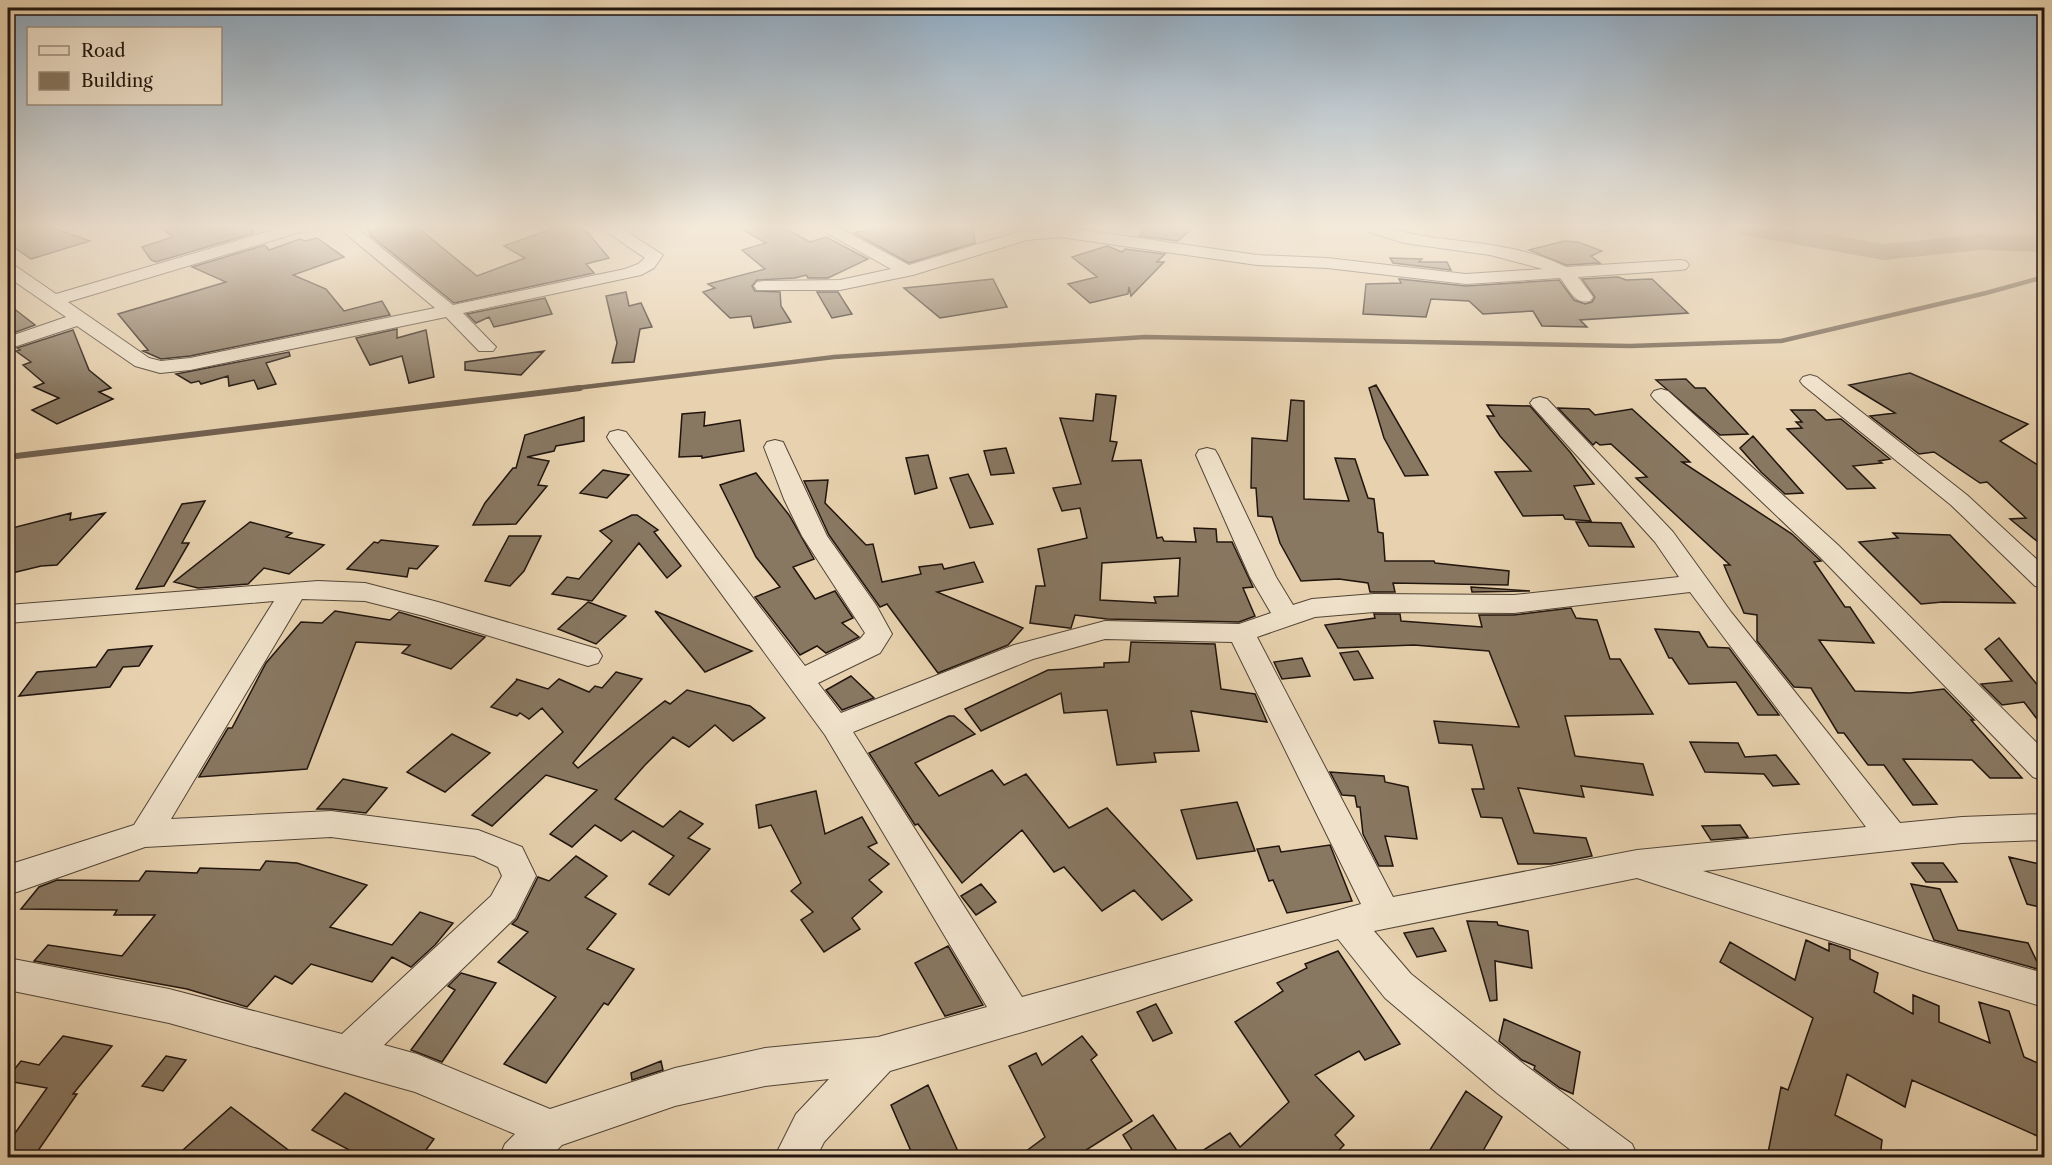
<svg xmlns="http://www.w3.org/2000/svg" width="2052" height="1165" font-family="'Libre Caslon Text',serif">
<rect width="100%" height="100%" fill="#e7d1ae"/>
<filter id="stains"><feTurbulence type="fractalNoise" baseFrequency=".00333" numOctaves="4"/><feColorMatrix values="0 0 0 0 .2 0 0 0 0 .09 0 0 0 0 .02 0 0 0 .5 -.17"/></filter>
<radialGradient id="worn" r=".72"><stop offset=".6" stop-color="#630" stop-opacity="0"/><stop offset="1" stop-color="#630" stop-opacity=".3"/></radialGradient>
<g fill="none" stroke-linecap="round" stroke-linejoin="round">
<!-- stream-far1 -->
<path stroke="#705f4e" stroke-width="4.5" d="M568,389L834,357L1145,337L1630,346L1781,341L1986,293L2044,277"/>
<!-- stream -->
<path stroke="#705f4e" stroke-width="6" d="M8,457L580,388"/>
<!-- river -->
<path fill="#a49178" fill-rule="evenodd" d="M1735,228H1796L1884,244L1980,234L2044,236V252L1980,250L1884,260L1748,236L1739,234Z"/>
</g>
<!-- building -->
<path fill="#887761" stroke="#21150e" stroke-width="1.5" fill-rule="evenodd" d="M8,228H54L90,241L31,259L8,243Z
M161,228H250L254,233L156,262L151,260L142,247L173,237Z
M367,228H418L477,276L525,258L504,246L554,228H579L588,233L609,258L586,264L594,273L454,303L371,236Z
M740,228H785L810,242L826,237L868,259L828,278H808L806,275L795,278L757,280L752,286L755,291L780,292L781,306L791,322L754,328L751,316L730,318L703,292L715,288L708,284L765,269L742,250L766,243Z
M873,228H973L975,243L909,263L854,233Z
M1147,228H1192L1178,241L1139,236Z
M317,238L344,257L293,275L326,289L344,311L382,301L390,315L190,356L161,359L143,351L148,350L118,314L226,282L192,267L265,245L269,250L300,239L305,241Z
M1564,241L1578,242L1602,251L1591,256L1600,263L1566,265L1529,250Z
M1107,246L1122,252L1125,249L1165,254L1157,262H1164L1131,296L1129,287L1128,294L1090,303L1068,284L1097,277L1072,257Z
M1390,258L1422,259L1419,262H1447L1451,270L1393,263Z
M1618,277L1626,280L1652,279L1688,313L1580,320L1587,327L1542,326L1533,311L1483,314L1469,301L1431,299L1426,317L1363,314L1366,284L1401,283L1399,279L1466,286L1559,280L1574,300L1585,304L1592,302L1595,297L1582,279Z
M993,279L1007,307L940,318L904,288Z
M626,292L629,306L641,303L652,327L640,329L634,362L612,363L617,343L606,296Z
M817,292H838L852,314L832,318Z
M545,298L552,314L494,327L489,317L476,323L467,314Z
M8,304L35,325L8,335Z
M397,329V338L426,330L434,377L409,383L402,356L370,365L356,338Z
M73,330L89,370L111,388L99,392L113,399L57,424L32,410L59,398L34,387L44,383L23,365L31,362L16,351L20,350L17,348Z
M544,351L521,375L465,370V362Z
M289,352L290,356L266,363L276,384L258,389L254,380L229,386L228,376L201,384L199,381L191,383L176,374Z
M1910,373L2028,424L2000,441L2044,469V547L2010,519L2026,518L1987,482L1980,483L1934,452L1919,454L1870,416L1895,413L1849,385Z
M1686,379L1695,388H1705L1748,434L1720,435L1656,380Z
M1376,385L1428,475L1405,476L1384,438L1369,388Z
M1096,394L1116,396L1110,441L1117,442L1112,461L1141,460L1157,538L1162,537L1164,541L1196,542L1194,528L1216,529L1217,542H1232L1253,587L1243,588L1255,616L1239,622L1107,619L1075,615L1071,628H1069L1030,623L1036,586H1045L1038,549L1087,538L1080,508L1062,511L1053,488L1081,484L1060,418L1093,421ZM1180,558L1178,596L1154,597L1156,603L1100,600L1102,563Z
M1291,400L1304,401V499L1349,501L1335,458L1355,459L1368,498L1374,499L1378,532L1383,533L1385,561H1434L1435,563L1509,571L1508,585L1393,583L1395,592H1370L1368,583L1339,579L1301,581L1280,543L1272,517L1258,516L1256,488H1251L1252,438L1287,441Z
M1487,405L1530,406L1570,452L1594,484L1574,486L1591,521L1565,519L1563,515L1523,516L1495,472L1531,471L1500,436L1487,416H1494Z
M1558,408L1589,409L1595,415L1632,409L1690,462H1682L1792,534L1821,561L1814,562L1845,607H1850L1874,643L1819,640L1855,691L1910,693L1944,689L1974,720H1971L2022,778H1990L1972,760L1903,759L1937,804L1913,805L1884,765H1868L1844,733H1838L1811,688L1794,687L1757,641V615L1744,613L1724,565H1730L1636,478L1647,477L1611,444L1600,445L1596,442L1593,445Z
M1791,410H1815L1826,420L1841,419L1890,459L1879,461L1882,463L1853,466L1875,488L1847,489L1787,429L1802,428L1796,422H1802Z
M705,412L704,426L740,420L744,451L702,458V456L679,457L682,414Z
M584,417V441L556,446L554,451L527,457L549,461L538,485L547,486L516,524L473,525L485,503L513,468H516L525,435Z
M1753,436L1803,493L1785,494L1761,472L1740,448Z
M1006,448L1014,473L991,475L984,451Z
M928,455L937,488L915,494L906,458Z
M603,470L629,475L607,498L580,493Z
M756,473L789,515L814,559L793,567L815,599L835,591L853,618L842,623L859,637L826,653L817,646L800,655L755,597L780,587L756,557L720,485Z
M968,474L993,524L970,528L950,478Z
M828,480L825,503L866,545L873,544L882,582L921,574L919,567L942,564L944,569L974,562L983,582L937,592L1023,628L1008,645L938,673L887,604L880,607L829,535L804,481Z
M205,501L182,543H189L164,586L136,589L182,504Z
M71,513L70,520L105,513L57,565L41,566L8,574V529Z
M632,515H637L658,530L654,532L681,566L667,578L639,543L592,601L552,594L567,577L579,579L612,541L600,531Z
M250,522L292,533L286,537L324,545L289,574L264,568L248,584L198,588L174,582Z
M1576,522L1621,523L1634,547L1589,546Z
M1893,533L1950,535L2015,603L1943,602L1921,604L1859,542L1898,538Z
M509,536H541L524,571L510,586L485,581Z
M381,540L438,546L417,569L409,568L407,577L347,569L374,542L378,543Z
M1471,587L1530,591L1472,592Z
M588,602L626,616L596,644L558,629Z
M1571,608L1576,618L1597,620L1610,659H1620L1653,714L1565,716L1575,756L1643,764L1653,795L1581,786L1584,797L1518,788L1534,833L1586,838L1592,856L1551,864H1518L1502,818L1481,817L1472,789H1484L1472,745L1439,743L1434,721L1519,727L1489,651L1414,645L1338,648L1325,625L1375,618L1374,614H1400L1401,621L1482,627L1479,615H1514Z
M335,611L390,620L399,612L485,637L451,669L402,653L410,645L356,642L307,769L199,777L228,728H232L266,663L301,622L322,623Z
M655,611L752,651L705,672Z
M1655,629L1699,632L1708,647L1729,648L1779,715H1758L1736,682L1689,684L1672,658H1669Z
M1999,638L2044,693V728L2024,702L2002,705L1981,684L2012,681L1985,649Z
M1131,642L1215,644L1221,689L1255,694L1267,722L1191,711L1199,751L1154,753L1156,762L1117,765L1107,710L1064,713L1061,693L981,731L965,709L1048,670L1104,667V663L1129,662Z
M152,646L139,666L123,667L110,687L19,696L37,672L96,667L108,650Z
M1358,651L1373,678L1354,680L1340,653Z
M1302,658L1310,676L1282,679L1274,662Z
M616,672L642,679L573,763L578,768L665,701L670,704L687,690L750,706L765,718L733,741L715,725L689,747L673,737L645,765L615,799L663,827L680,811L703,824L688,838L710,849L669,895L649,884L674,856L633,831L621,841L595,825L572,847L550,834L597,790L546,775L492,826L472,815L563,732L542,708L529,719L520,713L517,716L491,707L517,680L516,679L548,689L559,679L589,692L595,686L602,688Z
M851,676L874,698L842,710L826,690Z
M949,716H954L975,734L915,763L939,796L992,770L1004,785L1026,774L1069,828L1107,808L1192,900L1162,920L1134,890L1102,911L1064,867L1054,872L1022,830L962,883L918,824L915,825L869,753Z
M452,734L490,753L445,792L407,772Z
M1690,742L1738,743L1745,757L1776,755L1799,784L1773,786L1764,774L1705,772Z
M1330,772L1384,776L1385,782L1408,787L1417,839L1385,836L1393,866H1379L1363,834L1360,807H1357L1355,796L1342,795Z
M343,779L387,788L366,813L331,809H317Z
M816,791L825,834L862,817L877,843L868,847L889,864L869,880L882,892L852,918L860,929L824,952L801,920L813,912L791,891L801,883L771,825L759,828L756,805Z
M1237,802L1255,851L1197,859L1181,810Z
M1740,825L1748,837L1711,840L1702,826Z
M1330,845L1352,901L1287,913L1273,880L1269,881L1257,849L1279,846L1281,852Z
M576,856L607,876L585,897L616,914L587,949L634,969L608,1005L604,1003L546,1083L504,1064L556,997L498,962L528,932L512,924L517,919L538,877L549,881Z
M2009,857L2044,865V908L2027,904Z
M266,861L297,863L367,885L330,927L392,945L420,912L453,923L435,945L411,967L392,957L372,982L311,964L292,984L275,976L247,1007L187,989L34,961L48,945L122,956L155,915H114L117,910L21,909L39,887L57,880L139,881L146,871L197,873L200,868L260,870Z
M1912,863H1943L1957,882H1926Z
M981,884L996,902L976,915L961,896Z
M1911,884L1940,889L1958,930L2028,943L2041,970L1934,940Z
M1467,921L1497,922L1498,925L1528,931L1532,968L1495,961L1497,1000L1490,1001Z
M1433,928L1446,951L1417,957L1404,933Z
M1806,940L1829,951V943L1850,950V959L1878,973L1874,992L1913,1014V995L1939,1006V1022L1990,1043L1979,1002L2009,1011L2024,1057L2040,1064L2044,1139L1912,1080L1905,1107L1847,1074L1835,1115L1882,1140L1880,1158H1767L1781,1087L1788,1090L1813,1018L1720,962L1730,942L1795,980Z
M948,946L983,1005L945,1016L915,963Z
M1338,951L1400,1044L1365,1060L1359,1051L1315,1075L1354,1116L1335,1135L1344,1145L1331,1158H1191L1230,1133L1240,1147L1289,1102L1235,1022L1283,991L1277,983L1307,968L1305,964Z
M461,973L496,983L442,1062L411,1050L455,990L448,986Z
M1156,1004L1172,1033L1153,1041L1137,1012Z
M1504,1019L1580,1052L1573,1094L1560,1088L1534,1069L1535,1066L1522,1060L1499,1041Z
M63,1036L112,1046L73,1094H77L33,1158H8V1143L47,1088L8,1081V1077L21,1061L39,1065Z
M1082,1036L1097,1055L1091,1060L1132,1121L1086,1150L1091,1158H1017L1045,1137L1009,1066L1036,1053L1042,1065Z
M166,1056L186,1060L163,1091L142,1086Z
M661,1061L663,1070L632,1080L631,1073Z
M928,1085L961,1158H914L891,1105Z
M1466,1091L1502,1117L1479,1158H1425Z
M345,1093L434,1139L420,1158H364L312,1130Z
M231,1107L299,1158H174Z
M1153,1115L1182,1158H1137L1123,1135Z"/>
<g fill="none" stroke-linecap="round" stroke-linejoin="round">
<!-- street casing -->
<g stroke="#524436" stroke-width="2">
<path id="street" d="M280,228H306L304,231L68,302L149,358L161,361L190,358L435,308L339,228H357L453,305L625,269L638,264L645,258L601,228H621L663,255L654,268L641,275L463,313L496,347L493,351H479L446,317L190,370L160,373L135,366L77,326L8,349V337L66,317L8,277V264L14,265L56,294Z
M818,228H839L909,265L1025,230L1069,228L1257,255L1327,258L1466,274L1543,269L1490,255L1404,243L1366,231L1364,228C1387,228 1407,233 1429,237C1474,243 1525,246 1566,267L1680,260L1686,261L1689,265L1686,269L1680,270L1578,277L1593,297L1590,301C1574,305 1569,288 1560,278L1466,284L1327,268L1257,265L1060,237L1027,240L913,275L840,290H757L754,286L757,282L763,281L840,280L891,269Z
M1810,375L1817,377L1967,495L2044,566V588L2035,586L1951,505L1803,385L1800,381L1803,377Z
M1661,389L1668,391L1838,545L2044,750V781L2033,777L1820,557L1654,399L1651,395L1654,391Z
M1540,397L1547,399L1673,532L1731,612L1900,823L1962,817L2044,814V840L1962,843L1703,871L1923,939L2044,973V1007L1923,971L1637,878L1374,931L1411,974L1525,1065L1632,1144L1638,1158H1581L1497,1093L1385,998L1338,939L890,1071L824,1142L816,1158H774L796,1114L829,1079L765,1086L675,1106L562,1145L549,1158H499L505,1144L515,1134L415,1092L169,1023L8,990V958L169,989L342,1034L491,896L502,876L498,867L474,856L331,837L145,847L17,892L8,893V865L134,825L274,601L8,623V605L318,581L365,583L438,602L598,649L602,656L598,663L588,666L424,616L365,601L302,599L171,819L331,811L478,830L522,847L536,876L515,918L384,1045L417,1054L550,1109L675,1068L765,1048L878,1037L987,1007L825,735L610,442L607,437L610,432L618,430L626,432L805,666L860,639L865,633L802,536L784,499L764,447L767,442L775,440L783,442L827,536L876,605L892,634L880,653L818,683L841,713L1014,645L1105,621L1239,624L1271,613L1250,577L1196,455L1199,450L1207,448L1215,450L1218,455L1276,577L1293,605L1312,599L1374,594L1514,595L1679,577L1655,542L1533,407L1530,403L1533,399ZM1690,592L1866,827L1637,850L1393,897L1257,637L1315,617L1374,612L1514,613ZM1105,639L1232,642L1361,904L1022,997L853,732L1033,659Z"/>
</g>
<!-- street -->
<use href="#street" fill="#efe1ca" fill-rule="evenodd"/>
</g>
<!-- sky -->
<linearGradient id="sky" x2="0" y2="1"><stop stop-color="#8da6bb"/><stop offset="0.58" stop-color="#f4eadb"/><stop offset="1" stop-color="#f4eadb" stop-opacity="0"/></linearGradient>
<rect width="2052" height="391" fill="url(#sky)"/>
<!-- margin -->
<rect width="2052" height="1165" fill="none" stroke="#e7d1ae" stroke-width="30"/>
<rect x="9" y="9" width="2034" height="1147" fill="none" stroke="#21150e" stroke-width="3"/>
<rect x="15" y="15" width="2022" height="1135" fill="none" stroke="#21150e" stroke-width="1.5"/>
<!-- legend -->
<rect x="27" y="27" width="195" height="78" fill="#efe1ca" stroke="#9d8f7f" stroke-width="1.5"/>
<rect x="39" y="46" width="30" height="9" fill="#efe1ca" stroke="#9d8f7f" stroke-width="1.5"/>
<text x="81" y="57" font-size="18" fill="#21150e">Road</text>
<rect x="39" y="72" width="30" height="18" fill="#887761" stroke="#9d8f7f" stroke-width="1.5"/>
<text x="81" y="87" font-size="18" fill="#21150e">Building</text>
<rect width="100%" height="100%" filter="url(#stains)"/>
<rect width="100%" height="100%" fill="url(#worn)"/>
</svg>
